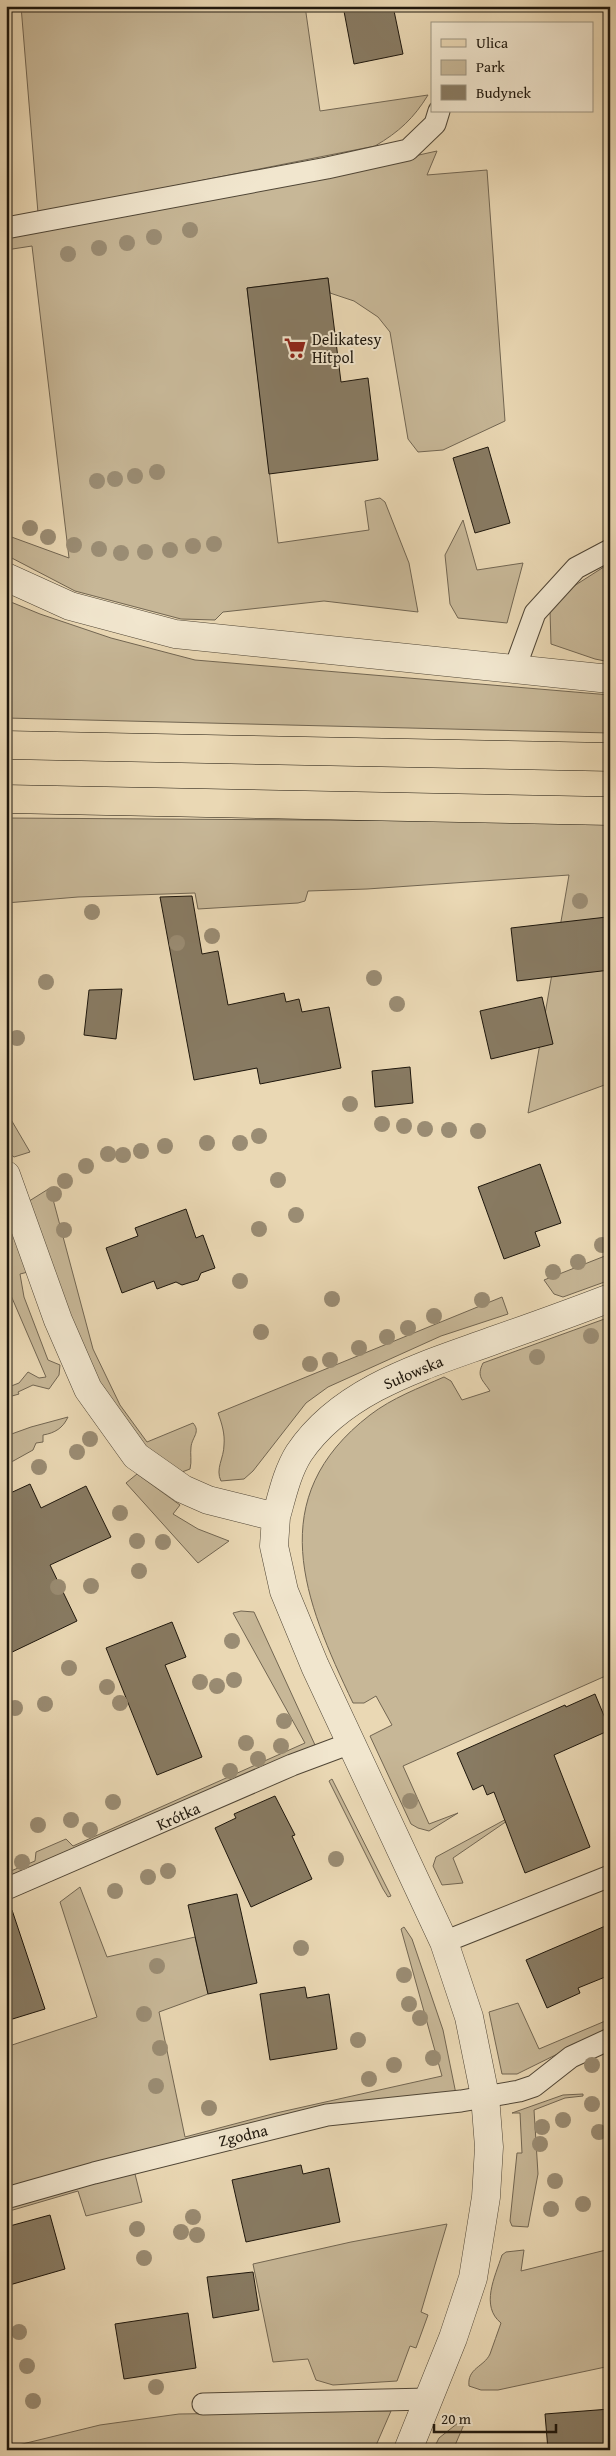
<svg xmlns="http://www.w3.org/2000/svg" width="616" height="2456" font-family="'Gentium Book Plus',serif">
<rect width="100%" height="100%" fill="#ead8b4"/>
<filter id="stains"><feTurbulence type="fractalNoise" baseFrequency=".004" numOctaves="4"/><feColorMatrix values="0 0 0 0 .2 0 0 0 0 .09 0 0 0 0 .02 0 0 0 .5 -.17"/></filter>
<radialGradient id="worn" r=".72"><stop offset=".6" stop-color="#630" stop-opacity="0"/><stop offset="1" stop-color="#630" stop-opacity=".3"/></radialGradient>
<!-- green -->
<path fill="#c7b797" stroke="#726652" d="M21,6H305L320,111L428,95C414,118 399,132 375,146L38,213Z
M437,151L427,175L487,170L505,421L443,450L418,452L408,439L390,332L378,317L354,301L330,293L328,278L247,288L278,543L369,530L365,501L380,498L385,502L409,563L418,612L324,601L223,612L215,620L181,619L75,591L6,555V535L69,558L32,246L6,250V238L319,177Z
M463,520L477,570L523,563L507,623L458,618L450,604L445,555Z
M610,563V662L595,659L551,644L550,611L574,586Z
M6,600L40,614L111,638L195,660L610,695V733L6,718Z
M6,818L610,822V1083L528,1113L569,875L367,889L308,891L305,901L298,903L198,909L195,893L78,897L6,903Z
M6,1111L30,1152L14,1157C1,1149 6,1124 6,1111Z
M50,1188L93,1349L120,1405L147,1442L193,1423C201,1432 192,1437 191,1447C190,1454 192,1461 190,1469L182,1472C171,1465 155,1459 146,1450C86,1392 55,1280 26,1203Z
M6,1224L13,1230L28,1272L20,1274L24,1297L48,1360L60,1365L59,1375L49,1389L33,1385L18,1392L19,1394L12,1396L6,1402V1388L19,1383L28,1372L39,1378L46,1377L6,1284Z
M610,1254V1280L563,1297L554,1294L544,1280Z
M502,1297L508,1314L441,1336L328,1387L306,1403L253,1471L244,1479L221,1481C215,1469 224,1458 224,1445C225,1434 222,1424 218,1413Z
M610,1317V1674L403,1766L429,1824L458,1813L429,1831L418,1828L411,1824L370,1736L392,1725L376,1696L364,1703H353C304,1600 262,1498 370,1415C392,1398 419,1388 444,1377L451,1381L462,1400L490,1391C483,1380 476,1377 483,1363Z
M68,1417C63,1428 55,1433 43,1435V1442L36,1443L33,1450L6,1465V1436L31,1427Z
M137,1474L180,1505L173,1514L198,1529L229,1541L198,1563L126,1483Z
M241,1611L254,1612L315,1745L56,1860L6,1880V1873L35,1861L36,1852L66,1839L73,1846L305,1743L233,1613Z
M332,1779L391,1896L388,1897L383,1889L329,1781Z
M523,1810L453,1858L463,1883L442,1885L433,1866L436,1857Z
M80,1887L107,1957L195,1937L208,1994L159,2012L185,2137L276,2113L442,2076L401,1929L404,1927L412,1939L443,2030L456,2094L6,2191V2047L97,2017L60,1902Z
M518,2003L539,2049L610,2019V2028L517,2074H502L489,2012Z
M583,2094V2096L565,2098L534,2110L538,2174L528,2227L512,2226L510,2221L517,2153H522L520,2113H512L563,2095Z
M134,2170L142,2202L86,2216L78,2191L6,2212V2207Z
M447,2224L421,2312L428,2315L416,2348L410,2346L397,2381L333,2385L316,2380L308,2359L273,2362L253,2264L351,2242Z
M610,2249V2366L498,2390H481L469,2386C467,2368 484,2367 490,2354C494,2344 497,2333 501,2323C480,2306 495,2277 502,2255L506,2252L524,2250L521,2271Z
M391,2411L374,2450H6V2448L100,2425L179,2414Z
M468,2415L453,2450H433L439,2438Z"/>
<!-- building -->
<path fill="#887b63" stroke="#1d160c" d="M343,6H393L403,54L354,64Z
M328,278L341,382L368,378L378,460L269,474L247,288Z
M488,447L510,523L475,533L453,458Z
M192,896L202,954L218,951L228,1005L284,993L286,1002L299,999L302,1012L329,1007L341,1068L260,1084L257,1068L194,1080L160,897Z
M607,917L610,970L517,981L511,928Z
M122,989L116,1039L84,1035L89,990Z
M542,997L553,1044L491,1059L480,1011Z
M410,1067L413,1103L375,1107L372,1071Z
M540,1164L561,1223L535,1232L540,1246L504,1259L478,1187Z
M186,1209L196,1238L203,1235L215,1268L201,1273L198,1280L182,1285L176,1282L157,1289L154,1281L122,1293L106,1248L138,1236L135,1228Z
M30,1484L41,1508L86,1486L111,1537L50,1565L77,1621L6,1655V1495Z
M172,1622L186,1657L165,1665L202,1757L157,1775L106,1648Z
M595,1694L610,1730L554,1755L590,1847L525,1873L494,1792L487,1795L483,1785L473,1790L457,1753L565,1705L566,1707Z
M275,1796L295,1835L292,1836L312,1879L251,1907L215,1828L236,1818L234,1814Z
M237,1894L257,1983L208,1994L188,1905Z
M12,1910L45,2009L6,2021V1911Z
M610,1924V1975L578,1988L580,1993L547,2008L526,1960Z
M305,1987L307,1998L329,1994L337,2049L270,2060L260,1994Z
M301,2165L303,2174L329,2168L340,2222L246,2242L232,2180Z
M50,2215L65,2269L6,2286V2227Z
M253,2272L259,2310L213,2318L207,2277Z
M188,2313L196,2368L124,2379L115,2324Z
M610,2409V2450H548L545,2414Z"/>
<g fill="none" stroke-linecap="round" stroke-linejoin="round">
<!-- service casing -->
<g stroke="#504636" stroke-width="23">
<path id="service" d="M6,228L327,168L408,150L435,124L439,111
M515,668L535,613L576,568L610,550
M6,1889L292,1765L351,1743
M444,1942L610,1876
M6,2198L94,2173L327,2115L461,2101L519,2091L534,2086L571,2057L610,2039
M203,2404L429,2399"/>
</g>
<!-- tertiary casing -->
<g stroke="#504636" stroke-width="29">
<path id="tertiary" d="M6,577L70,606L175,634L610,679
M6,1175L58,1320L88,1389L136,1456L183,1489L208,1500L276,1517L274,1546L284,1591L315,1666L444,1942L469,2017L485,2096L489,2147L486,2197L473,2278L453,2338L408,2450
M276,1517C282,1496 287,1472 299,1453C342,1389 423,1366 492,1341C532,1327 571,1313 610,1298"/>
</g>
<!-- primary casing -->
<g stroke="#1d160c" stroke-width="29">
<path id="primary" d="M6,745L610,757
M6,799L610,811"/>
</g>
<!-- service -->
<use href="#service" stroke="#f1e6ce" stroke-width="21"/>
<!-- tertiary -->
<use href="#tertiary" stroke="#f1e6ce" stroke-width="28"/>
<!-- primary -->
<use href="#primary" stroke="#ead8b4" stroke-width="28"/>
</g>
<!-- trees -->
<g fill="#9a8c73">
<circle cx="190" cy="230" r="8"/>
<circle cx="154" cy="237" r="8"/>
<circle cx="127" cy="243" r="8"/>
<circle cx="99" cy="248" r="8"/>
<circle cx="68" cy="254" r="8"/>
<circle cx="157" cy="472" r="8"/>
<circle cx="135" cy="476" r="8"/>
<circle cx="115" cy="479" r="8"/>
<circle cx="97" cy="481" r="8"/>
<circle cx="30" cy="528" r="8"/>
<circle cx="48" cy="537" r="8"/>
<circle cx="214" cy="544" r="8"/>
<circle cx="74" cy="545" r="8"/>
<circle cx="193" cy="546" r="8"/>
<circle cx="99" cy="549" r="8"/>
<circle cx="170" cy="550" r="8"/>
<circle cx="145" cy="552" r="8"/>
<circle cx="121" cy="553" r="8"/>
<circle cx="580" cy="901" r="8"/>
<circle cx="92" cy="912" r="8"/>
<circle cx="212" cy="936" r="8"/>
<circle cx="177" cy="943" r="8"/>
<circle cx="374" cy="978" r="8"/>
<circle cx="46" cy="982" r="8"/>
<circle cx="397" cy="1004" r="8"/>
<circle cx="17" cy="1038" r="8"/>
<circle cx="350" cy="1104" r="8"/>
<circle cx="382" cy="1124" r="8"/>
<circle cx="404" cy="1126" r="8"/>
<circle cx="425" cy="1129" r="8"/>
<circle cx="449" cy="1130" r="8"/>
<circle cx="478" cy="1131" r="8"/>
<circle cx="259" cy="1136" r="8"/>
<circle cx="207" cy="1143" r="8"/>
<circle cx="240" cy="1143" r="8"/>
<circle cx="165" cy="1146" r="8"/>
<circle cx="141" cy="1151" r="8"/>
<circle cx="108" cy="1154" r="8"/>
<circle cx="123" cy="1155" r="8"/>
<circle cx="86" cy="1166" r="8"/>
<circle cx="278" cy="1180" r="8"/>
<circle cx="65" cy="1181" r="8"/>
<circle cx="54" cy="1194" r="8"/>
<circle cx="296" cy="1215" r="8"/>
<circle cx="259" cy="1229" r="8"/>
<circle cx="64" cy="1230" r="8"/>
<circle cx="602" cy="1245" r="8"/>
<circle cx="578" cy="1262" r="8"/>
<circle cx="553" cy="1272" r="8"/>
<circle cx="240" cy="1281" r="8"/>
<circle cx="332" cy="1299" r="8"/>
<circle cx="482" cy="1300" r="8"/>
<circle cx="434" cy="1316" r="8"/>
<circle cx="408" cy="1328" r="8"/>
<circle cx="261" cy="1332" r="8"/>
<circle cx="591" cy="1336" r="8"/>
<circle cx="387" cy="1337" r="8"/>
<circle cx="359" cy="1348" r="8"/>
<circle cx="537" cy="1357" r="8"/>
<circle cx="330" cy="1360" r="8"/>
<circle cx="310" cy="1364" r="8"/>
<circle cx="90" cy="1439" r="8"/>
<circle cx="77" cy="1452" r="8"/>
<circle cx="39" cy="1467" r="8"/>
<circle cx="120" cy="1513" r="8"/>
<circle cx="137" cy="1541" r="8"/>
<circle cx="163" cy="1542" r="8"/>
<circle cx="139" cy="1571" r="8"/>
<circle cx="91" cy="1586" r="8"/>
<circle cx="58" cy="1587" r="8"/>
<circle cx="232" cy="1641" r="8"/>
<circle cx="69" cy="1668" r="8"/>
<circle cx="234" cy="1680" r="8"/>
<circle cx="200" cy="1682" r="8"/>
<circle cx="217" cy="1686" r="8"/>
<circle cx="107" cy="1687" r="8"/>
<circle cx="120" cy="1703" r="8"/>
<circle cx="45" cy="1704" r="8"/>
<circle cx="15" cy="1708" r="8"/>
<circle cx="284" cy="1721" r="8"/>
<circle cx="246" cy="1743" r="8"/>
<circle cx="281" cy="1746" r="8"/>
<circle cx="258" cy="1759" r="8"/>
<circle cx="230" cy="1771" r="8"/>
<circle cx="410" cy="1801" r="8"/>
<circle cx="113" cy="1802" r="8"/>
<circle cx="71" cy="1820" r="8"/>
<circle cx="38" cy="1825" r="8"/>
<circle cx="90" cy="1830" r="8"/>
<circle cx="336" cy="1859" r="8"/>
<circle cx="22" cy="1862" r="8"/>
<circle cx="168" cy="1871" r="8"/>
<circle cx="148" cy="1877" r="8"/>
<circle cx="115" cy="1891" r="8"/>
<circle cx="301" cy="1948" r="8"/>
<circle cx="157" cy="1966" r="8"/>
<circle cx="404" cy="1975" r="8"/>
<circle cx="409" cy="2004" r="8"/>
<circle cx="144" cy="2014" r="8"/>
<circle cx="420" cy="2018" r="8"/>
<circle cx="358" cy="2040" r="8"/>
<circle cx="160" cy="2048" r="8"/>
<circle cx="433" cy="2058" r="8"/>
<circle cx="394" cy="2065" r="8"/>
<circle cx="592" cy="2065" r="8"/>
<circle cx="369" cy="2079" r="8"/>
<circle cx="156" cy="2086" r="8"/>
<circle cx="592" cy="2104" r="8"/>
<circle cx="209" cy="2108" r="8"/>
<circle cx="563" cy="2120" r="8"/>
<circle cx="542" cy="2127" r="8"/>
<circle cx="599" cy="2132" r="8"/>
<circle cx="540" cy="2144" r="8"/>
<circle cx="555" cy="2181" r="8"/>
<circle cx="583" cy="2204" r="8"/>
<circle cx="551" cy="2209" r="8"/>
<circle cx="193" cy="2217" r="8"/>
<circle cx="137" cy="2229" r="8"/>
<circle cx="181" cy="2232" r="8"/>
<circle cx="197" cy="2235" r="8"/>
<circle cx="144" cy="2258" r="8"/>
<circle cx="19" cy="2332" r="8"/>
<circle cx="27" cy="2366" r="8"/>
<circle cx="156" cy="2387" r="8"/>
<circle cx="33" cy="2401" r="8"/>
</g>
<!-- icons -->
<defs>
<g id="supermarket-bare" transform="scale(1.725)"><path d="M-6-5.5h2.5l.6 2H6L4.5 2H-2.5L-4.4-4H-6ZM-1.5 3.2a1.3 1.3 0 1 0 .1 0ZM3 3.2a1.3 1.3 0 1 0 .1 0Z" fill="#8f2418" stroke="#f1e6ce" stroke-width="2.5" paint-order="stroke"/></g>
</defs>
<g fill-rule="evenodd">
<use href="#supermarket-bare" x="295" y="348"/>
</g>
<g text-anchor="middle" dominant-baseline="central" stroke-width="4" stroke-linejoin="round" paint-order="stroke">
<!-- poi labels -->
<g font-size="16" fill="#1d160c" stroke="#f1e6ce" text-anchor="start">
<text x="312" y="339">Delikatesy<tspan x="312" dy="18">Hitpol</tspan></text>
</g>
<!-- street labels -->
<g font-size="16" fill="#1d160c" stroke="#f1e6ce">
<text transform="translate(413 1372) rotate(-23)">Sułowska</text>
<text transform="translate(178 1816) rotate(-24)">Krótka</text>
<text transform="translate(243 2135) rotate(-14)">Zgodna</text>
</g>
</g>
<!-- margin -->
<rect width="616" height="2456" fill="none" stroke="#ead8b4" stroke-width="25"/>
<rect x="8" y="8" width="601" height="2441" fill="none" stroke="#1d160c" stroke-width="2.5"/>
<rect x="12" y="12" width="591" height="2431" fill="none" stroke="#1d160c"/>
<!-- legend -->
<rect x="431" y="22" width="162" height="90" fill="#f1e6ce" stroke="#9c9380"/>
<rect x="441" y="39" width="25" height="8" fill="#ead8b4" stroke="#9c9380"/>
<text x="476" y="48" font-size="15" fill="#1d160c">Ulica</text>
<rect x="441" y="60" width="25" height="15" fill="#c7b797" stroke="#9c9380"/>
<text x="476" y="72" font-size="15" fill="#1d160c">Park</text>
<rect x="441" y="85" width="25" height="15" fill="#887b63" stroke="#9c9380"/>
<text x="476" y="98" font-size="15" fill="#1d160c">Budynek</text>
<!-- scale -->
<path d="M434 2424v8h122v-8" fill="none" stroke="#1d160c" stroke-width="2.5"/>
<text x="441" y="2424" font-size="15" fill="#1d160c" stroke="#f1e6ce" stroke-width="4" paint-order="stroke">20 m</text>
<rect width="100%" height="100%" filter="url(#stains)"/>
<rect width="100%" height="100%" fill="url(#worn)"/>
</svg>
